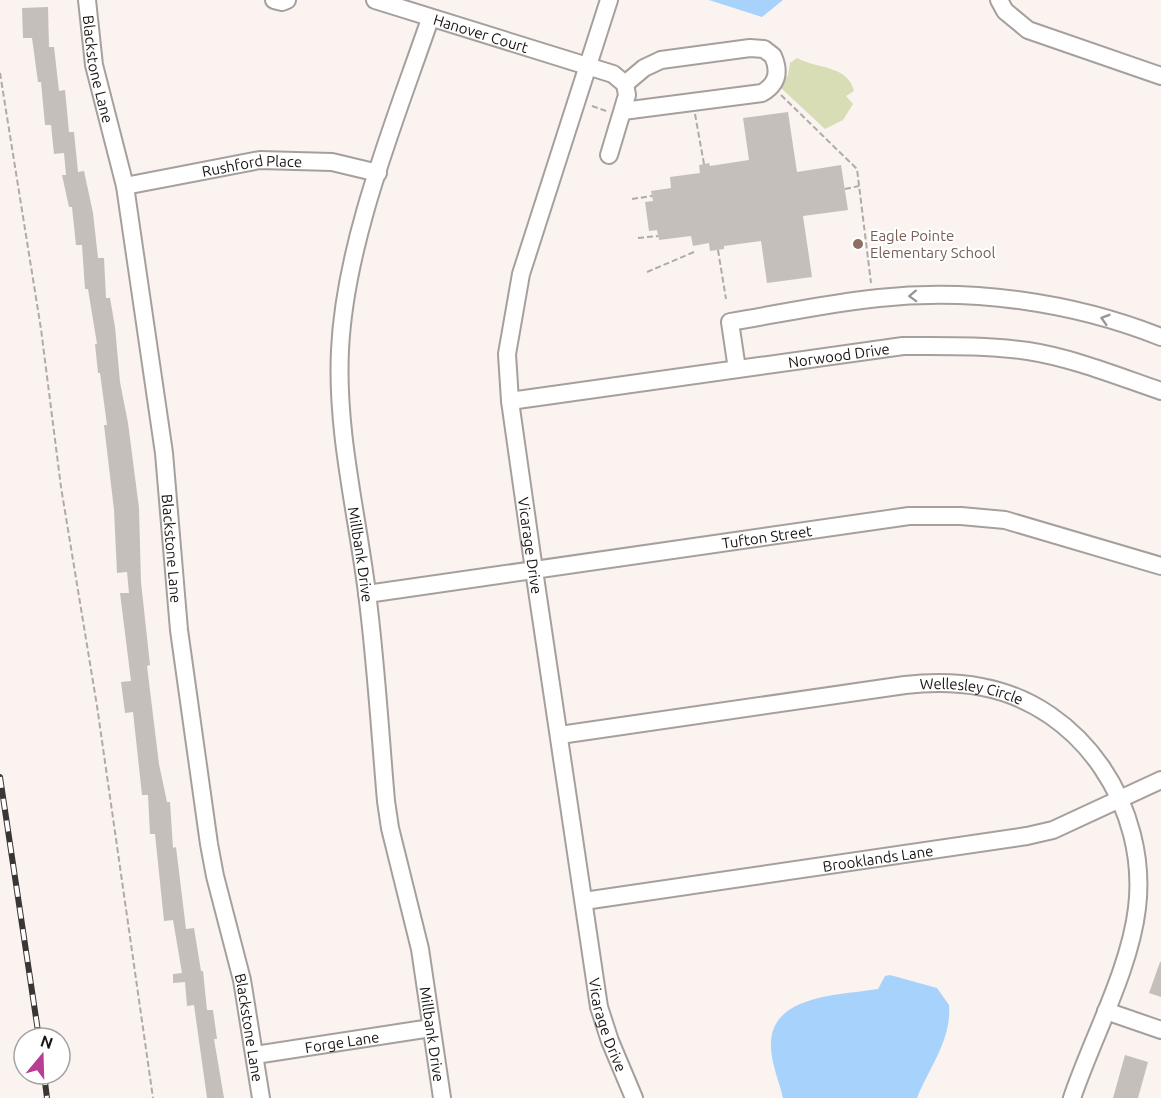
<svg xmlns="http://www.w3.org/2000/svg" width="1161" height="1098" font-family="Ubuntu,sans-serif">
<rect width="100%" height="100%" fill="#faf3ef"/>
<!-- green -->
<path fill="#d8ddb6" d="M797,58C817,69 848,65 854,91L846,96L853,104L843,120L825,129L781,88L788,75L790,63Z"/>
<!-- water -->
<path fill="#a6d2fb" d="M709,0H783L762,17Z
M890,975L937,988L949,1005C952,1039 929,1068 917,1098H783C779,1080 770,1061 771,1043C772,994 843,995 878,989L885,976Z"/>
<!-- building -->
<path fill="#c5bfbb" d="M48,7L49,47H54L59,91L65,90L69,132H74L78,172L84,171L93,213L98,258H104L106,298H110L115,327L120,382L128,423L139,508L141,582L150,665L147,666L159,764L167,802H170L173,848L176,847L186,929L194,928L201,971H203L207,1010H213L217,1039H214L224,1098H207L194,1005L187,1006L185,982L173,983V974L182,973L173,920L164,921L155,834H150L148,795H142L133,712L125,713L121,682L131,681L120,593H129L127,572L117,573L114,510L104,425H107L100,373H98L95,344H97L88,289H85L82,245H76L72,207H69L62,175H66L64,153L54,154L51,125H45L41,82H38L32,38H23L22,8Z
M788,112L797,172L841,165L848,210L803,216L812,277L767,283L761,241L724,246V249L710,251L709,243L693,246L691,236L659,240L657,230L649,231L645,202L653,201L651,191L671,188L670,177L700,173L699,165L709,163L710,166L749,160L743,118Z
M1160,962H1161V997L1149,993Z
M1125,1055L1148,1062L1138,1098H1113Z"/>
<g fill="none" stroke-linecap="round" stroke-linejoin="round">
<!-- minor casing -->
<g stroke="#a6a09c" stroke-width="20">
<g id="minor">
<path id="s1" d="M87,0L94,65L125,186L164,453L179,630L209,844L215,876L242,980L261,1098"/>
<path d="M274,0L282,2L287,0"/>
<path id="s2" d="M375,0L613,74L625,84L627,95L609,155"/>
<path id="s3" d="M609,0L521,274L507,354L510,401L534,570L599,1007L610,1041L634,1098"/>
<path d="M999,0L1005,11L1028,30L1161,76"/>
<path id="s4" d="M430,19C395,121 345,242 340,350C336,432 357,513 367,593C376,662 380,732 386,801L390,828L420,949L442,1098"/>
<path d="M623,111L762,93C777,84 780,72 773,56L764,49L750,48L661,60L644,68L625,84"/>
<path id="s5" d="M125,186L260,160L332,162L378,173"/>
<path d="M737,369L730,322C779,314 829,303 879,298C973,288 1073,302 1161,337"/>
<path id="s6" d="M510,401L903,346C944,346 986,345 1028,351C1073,358 1117,376 1161,391"/>
<path id="s7" d="M367,594L909,516H961L1005,520L1161,566"/>
<path id="s8" d="M560,735L905,685C932,682 956,682 982,687C1083,706 1149,809 1137,908C1130,969 1092,1039 1072,1098"/>
<path id="s9" d="M584,901L1027,836L1053,830L1161,780"/>
<path d="M1106,1011L1161,1030"/>
<path id="s10" d="M255,1055L431,1028"/>
</g>
</g>
<!-- path -->
<path stroke="#b0aba8" stroke-width="2" stroke-dasharray="6 3" stroke-linecap="butt" d="M0,73L41,329L61,487L97,706L153,1098
M781,95L857,169L871,283
M592,106L609,112
M695,114L704,164
M845,189L859,186
M632,199L652,196
M638,238L658,236
M718,250L726,299
M647,272L694,252"/>
<!-- minor -->
<use href="#minor" stroke="#fff" stroke-width="16"/>
<!-- rail casing -->
<g stroke="#393634" stroke-width="6">
<path id="rail" d="M0,777L39,1038
M44,1074L47,1098"/>
</g>
<!-- rail -->
<use href="#rail" stroke="#fff" stroke-width="4" stroke-dasharray="11" stroke-linecap="butt"/>
</g>
<!-- one-way arrows -->
<defs><path id="oneway-chevron" d="M-2-3.5L2.5 0L-2 3.5" fill="none" stroke-width="1.6" stroke-linecap="round" stroke-linejoin="round" transform="scale(1.5)"/></defs>
<g stroke="#979696">
<use href="#oneway-chevron" transform="translate(913 296) rotate(178)"/>
<use href="#oneway-chevron" transform="translate(1105 319) rotate(-163)"/>
</g>
<!-- markers -->
<circle fill="#8d6e63" stroke="#fff" stroke-width="2" cx="858" cy="244" r="6"/>
<g text-anchor="middle" dominant-baseline="central" stroke-width="4.5" stroke-linejoin="round" paint-order="stroke">
<!-- street labels -->
<g font-size="15" fill="#181615" stroke="#fff">
<text stroke="none"><textPath href="#s2" startOffset="111">Hanover Court</textPath></text>
<text stroke="none"><textPath href="#s1" startOffset="70">Blackstone Lane</textPath></text>
<text stroke="none"><textPath href="#s5" startOffset="129">Rushford Place</textPath></text>
<text stroke="none"><textPath href="#s6" startOffset="332">Norwood Drive</textPath></text>
<text stroke="none"><textPath href="#s7" startOffset="404">Tufton Street</textPath></text>
<text stroke="none"><textPath href="#s3" startOffset="562">Vicarage Drive</textPath></text>
<text stroke="none"><textPath href="#s1" startOffset="556">Blackstone Lane</textPath></text>
<text stroke="none"><textPath href="#s4" startOffset="550">Millbank Drive</textPath></text>
<text stroke="none"><textPath href="#s8" startOffset="416">Wellesley Circle</textPath></text>
<text stroke="none"><textPath href="#s9" startOffset="297">Brooklands Lane</textPath></text>
<text stroke="none"><textPath href="#s3" startOffset="1048">Vicarage Drive</textPath></text>
<text stroke="none"><textPath href="#s1" startOffset="1042">Blackstone Lane</textPath></text>
<text stroke="none"><textPath href="#s4" startOffset="1036">Millbank Drive</textPath></text>
<text stroke="none"><textPath href="#s10" startOffset="88">Forge Lane</textPath></text>
</g>
<!-- education labels -->
<g font-size="15" fill="#785e54" stroke="#fff" text-anchor="start">
<text x="870" y="235">Eagle Pointe<tspan x="870" dy="17">Elementary School</tspan></text>
</g>
</g>
<!-- north arrow -->
<g transform="translate(42 1056) rotate(19)"><circle r="28" fill="#ffffff" stroke="#a3a2a1" stroke-width="1.5"/>
<path d="M0-4.5L10 22L0 15L-10 22Z" fill="#b73e92"/>
<text y="-9" font-size="16" font-weight="bold" text-anchor="middle" fill="#181615">N</text>
</g>
</svg>
